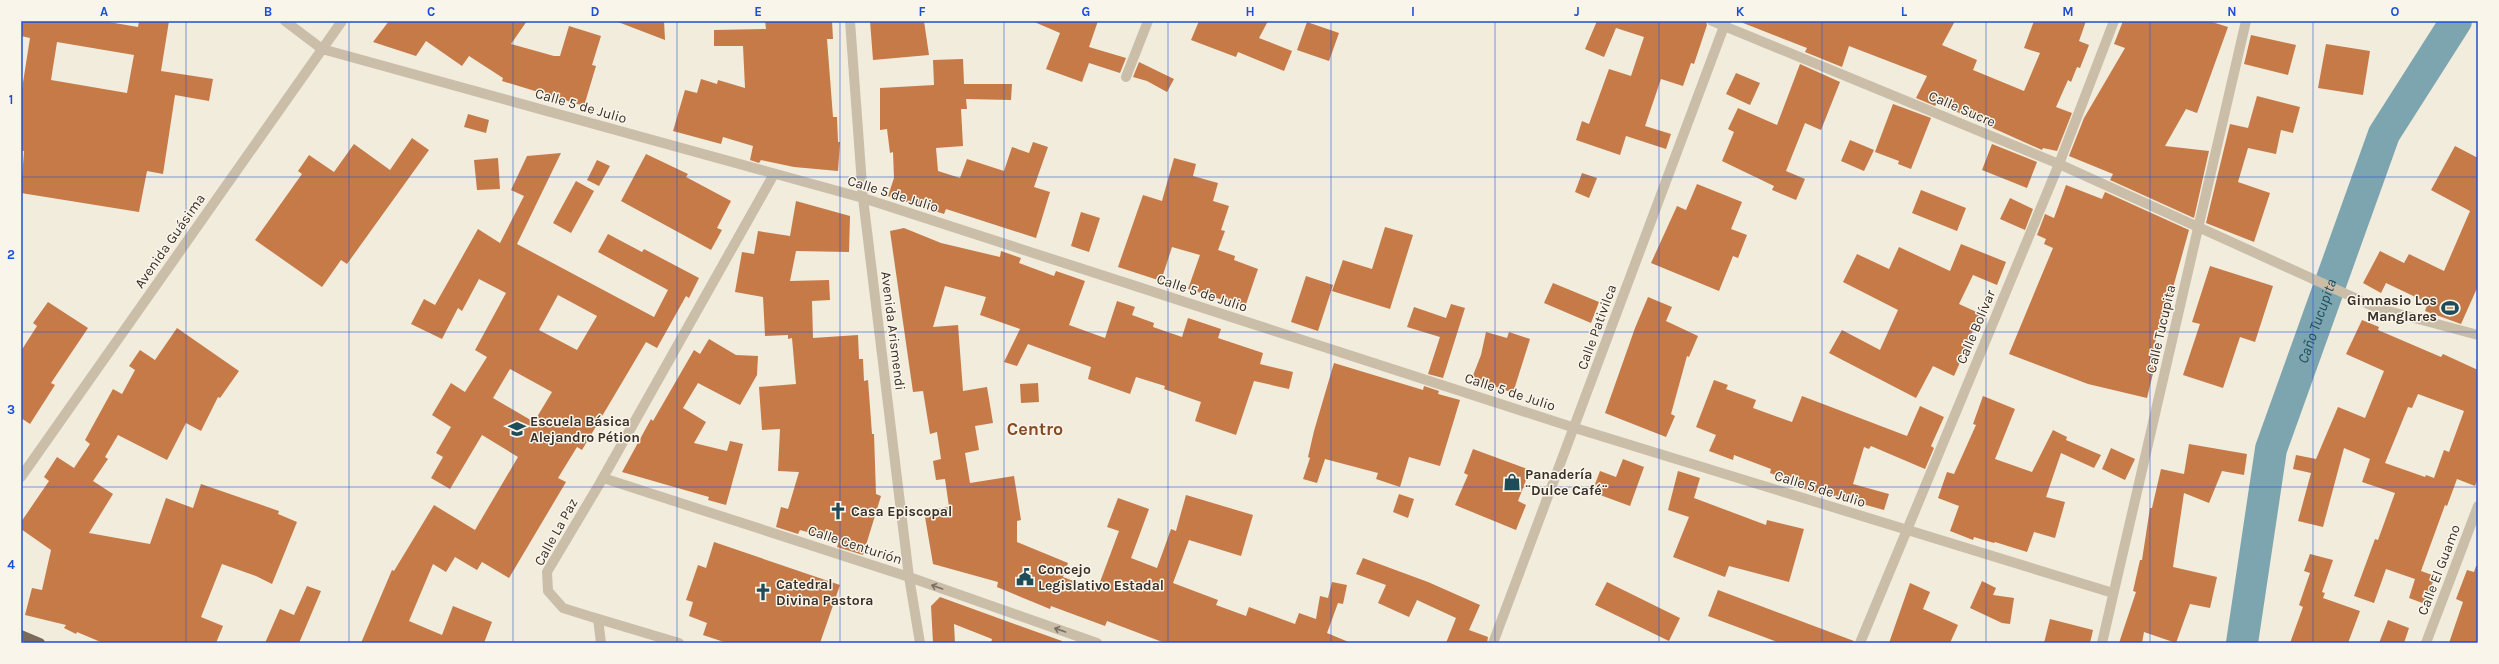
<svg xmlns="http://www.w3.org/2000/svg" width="2499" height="664" font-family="Karla,sans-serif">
<rect width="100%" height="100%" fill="#f2ecdd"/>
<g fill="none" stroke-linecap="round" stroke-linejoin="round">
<!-- river -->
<path stroke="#7ca5af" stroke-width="32" id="s1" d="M2242,643L2271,449L2384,134L2456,21"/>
</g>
<!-- building -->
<path fill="#c57a48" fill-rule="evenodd" d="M21,21H103L138,27L139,21H169L161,71L213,79L209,101L175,95L163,174L147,171L139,212L21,193L24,151H21V95L30,38L21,36ZM57,42L134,55L127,93L51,80Z
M389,21H527L511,44L554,56H560L569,26L601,36L592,65L596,66L584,106L502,81L503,78L469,56L462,66L426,41L416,56L373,42Z
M618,21H664L665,40L618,22Z
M765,21H832L833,39H827L833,117H837L838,142H840L838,171L794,167L761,160L759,163L750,160L753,146L723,137L721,144L673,131L685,90L697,93L701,79L717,84L718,80L745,88L743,46H714V30L766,29Z
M870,21H924L929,55L873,60Z
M1032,21H1098L1089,47L1126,58L1120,73L1089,63L1082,82L1046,69L1060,33Z
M1199,21H1268L1259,38L1292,51L1284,71L1238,52L1236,57L1191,40Z
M1597,21H1706L1707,25L1694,64L1691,63L1683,86L1661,79L1645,126L1671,134L1666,149L1626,136L1620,155L1576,140L1582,121L1589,124L1609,69L1631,76L1644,37L1616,28L1604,57L1585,49Z
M1738,21H1955L1942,45L1977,60L1973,70L2024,91L2040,53L2024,48L2034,21H2086L2079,41L2089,45L2080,68L2077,67L2071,82L2068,80L2056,107L2072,113L2057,151L2043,148L2042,150L1937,103L1935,106L1916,98L1927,76L1849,46L1842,67L1805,52L1807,48Z
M2123,21H2209L2228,27L2197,113L2186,109L2165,146L2209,151L2194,218L2110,180L2113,174L2069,156L2084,118L2125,48L2114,44Z
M1307,22L1339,33L1329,61L1297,50Z
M2251,35L2296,45L2288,75L2244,64Z
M2326,44L2370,51L2363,95L2318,88Z
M963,59L964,84H1012L1011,100L966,99L967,109H961L963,146L936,148L938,171L960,178L967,159L1004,171L1012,147L1029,153L1033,142L1048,147L1034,187L1050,192L1036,238L946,209L944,214L888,196L894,178L893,152L890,153L887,129L880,130V88L934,85L933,60Z
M1139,62L1174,79L1167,92L1147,81L1133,77Z
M1800,64L1840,82L1821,130L1805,123L1786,171L1805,179L1796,200L1772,190L1774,186L1722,161L1734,132L1728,129L1738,108L1777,125Z
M1736,73L1760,83L1750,105L1726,94Z
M2257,96L2300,107L2293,133L2281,130L2276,154L2248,148L2238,182L2270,193L2254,242L2206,223L2230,124L2248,128Z
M1893,104L1931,118L1911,169L1898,164L1899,161L1875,152Z
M468,114L489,120L486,133L464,127Z
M412,138L429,150L347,264L341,260L322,287L255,240L302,174L298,171L309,155L334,172L354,144L390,170Z
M1850,140L1874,150L1864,171L1841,161Z
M1992,144L2037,162L2027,188L1982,170Z
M2455,146L2478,158V286L2461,324L2425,311L2428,303L2386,283L2381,293L2363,283L2380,251L2404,263L2409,254L2444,271L2470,211L2431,190Z
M561,153L517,244L654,317L668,290L598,252L608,234L642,252L644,249L699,278L689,298L686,296L657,348L646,342L582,450L577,447L558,478L566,482L509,578L482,562L477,570L455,557L446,572L433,564L409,621L442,635L453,606L492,622L484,643H361L392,570L394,571L434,505L475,530L518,457L482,435L450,489L431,478L443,457L436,453L451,427L432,415L451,383L465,392L487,357L475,350L506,293L479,279L462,311L458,308L442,339L411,324L424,299L435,305L478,229L500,243L524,196L511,190L527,156ZM558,295L597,316L577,350L539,330ZM510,369L552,392L534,422L493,398Z
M646,154L688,174L686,177L731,201L717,228L722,230L711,250L621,201Z
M498,158L500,189L477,190L474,160Z
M1174,158L1196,164L1193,176L1218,183L1213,201L1229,206L1221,230L1225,231L1218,250L1235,256L1234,260L1258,269L1245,307L1188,289L1200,255L1172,247L1161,281L1118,267L1143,195L1162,201Z
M597,160L610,166L599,186L587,180Z
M1582,173L1597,178L1589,198L1575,192Z
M576,181L594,191L571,233L553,223Z
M1697,184L1742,202L1731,229L1747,235L1738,258L1733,256L1719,291L1651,263L1677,206L1686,210Z
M2066,185L2102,199L2105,192L2189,230L2169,302L2153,348L2159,349L2147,398L2088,384L2009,354L2053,248L2044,244L2046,239L2037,235L2045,214L2054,218Z
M1921,190L1966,208L1957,231L1912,213Z
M2010,198L2033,209L2025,230L2000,219Z
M796,201L850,216L849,252L796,251L790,281L829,280L830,300L812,301L813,338L858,335L859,359H863L864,381L868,380L872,434H874L876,494L881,496L863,555L837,547L839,541L800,530L798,534L776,527L781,507L788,509L799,472L778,471L780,429L762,430L759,387L796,384L792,338L788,339V335L765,336L763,297L735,292L742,252L754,254L758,231L790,236Z
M1081,212L1100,218L1089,252L1071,246Z
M1385,227L1413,235L1390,309L1332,291L1343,260L1372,269Z
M904,228L941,243L1000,257L1001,251L1021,258L1019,263L1054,276L1056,271L1085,281L1069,325L1105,338L1117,301L1135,307L1132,315L1154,323L1153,327L1182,337L1188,318L1221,329L1218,338L1263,353L1260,364L1293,372L1289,389L1254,381L1236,435L1195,421L1201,402L1164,389L1165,386L1136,377L1130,394L1088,379L1091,367L1028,344L1017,366L1004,362L1020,329L980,315L986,297L945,286L933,327L958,325L963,391L987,387L993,423L975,426L979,450L965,453L970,483L1014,476L1021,520L1017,521V542L1068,563L1063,577L1097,590L1119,531L1107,527L1118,498L1149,509L1131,558L1157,568L1171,529L1176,531L1186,495L1253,515L1241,556L1189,540L1173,583L1218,600L1216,605L1246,616L1249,607L1295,624L1299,613L1316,619L1320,596L1328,598L1332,582L1347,585L1343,604L1338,603L1327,633L1351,643H1165L1107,621L1105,626L1051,606L1050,609L997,587L998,582L933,564L924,511L949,507L945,479L936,480L933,461L941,459L937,432L930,434L923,391L913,392L890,231Z
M1961,244L2006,262L1997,285L1973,275L1959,304L1981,314L1960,357L1962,358L1954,376L1933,366L1916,398L1829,353L1842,330L1880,350L1898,310L1843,282L1857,254L1889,269L1899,247L1950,271Z
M2210,266L2273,286L2255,342L2240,337L2223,388L2183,375L2200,324L2192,322Z
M1306,276L1333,285L1318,331L1291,322Z
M1553,283L1599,302L1591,323L1544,303Z
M1648,297L1672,307L1666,321L1698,336L1689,357L1687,356L1671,414L1675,416L1666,437L1605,413L1635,328Z
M48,302L88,328L51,383L55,385L30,424L21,418V351L37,326L33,323Z
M1451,304L1465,308L1443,378L1428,374L1440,337L1407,327L1414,307L1446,318Z
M2362,320L2379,327L2378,330L2441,357L2443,354L2478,370V478L2475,486L2457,479L2447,506L2445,505L2421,571L2435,576L2425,604L2409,598L2415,579L2386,569L2374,603L2354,596L2375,539L2378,540L2395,493L2362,482L2370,459L2344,448L2323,527L2298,521L2311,473L2293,469L2296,455L2316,459L2338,407L2365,418L2384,371L2346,354ZM2418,394L2464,411L2449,452L2444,450L2434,478L2426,475L2425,477L2385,463L2408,407L2412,408Z
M177,328L239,371L220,398L218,397L201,431L186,423L167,460L118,435L105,457L108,459L93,481L113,494L89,533L150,544L166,498L193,508L201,484L279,511L278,514L297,522L272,584L256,576L222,564L201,617L223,626L216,643H103L77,632L76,634L64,628L66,625L25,615L32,588L42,590L51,550L21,529V522L49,481L44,477L57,457L74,468L90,444L85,440L113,389L122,394L135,370L129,366L140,350L155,360Z
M1486,332L1507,338L1509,332L1530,339L1513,393L1472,378L1481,355Z
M709,339L736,355L758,356L757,375L740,405L698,383L683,408L706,422L694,443L727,451L730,441L743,444L726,505L708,500L709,497L622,472L651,419L653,421L694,350L700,354Z
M1334,363L1423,390L1424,386L1439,391L1438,394L1460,400L1440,466L1409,457L1400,487L1376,479L1378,473L1325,459L1317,483L1303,479L1310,458L1308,457L1314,431Z
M1714,380L1728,385L1726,389L1756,400L1753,408L1792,422L1802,396L1907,436L1920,406L1944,417L1931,446L1934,448L1925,469L1871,446L1869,449L1864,447L1853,484L1889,494L1884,510L1816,491V493L1802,488L1803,485L1770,473L1771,469L1734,455L1733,460L1709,451L1716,435L1696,427Z
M1038,383L1039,402L1021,403L1020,384Z
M1983,396L2015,409L1995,459L2032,472L2053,430L2067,437L2066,440L2101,455L2094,468L2061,453L2046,497L2065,502L2055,538L2034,532L2027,552L1995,542L1994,543L1974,537L1973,540L1950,531L1959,506L1938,498L1947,472L1954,474L1976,425L1973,424Z
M2189,444L2247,454L2244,475L2222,471L2209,503L2184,493L2173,567L2217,577L2210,608L2190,604L2176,643L2144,632L2142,643H2119L2136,592L2133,591L2140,560H2142L2150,508H2152L2161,469L2184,474Z
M2111,448L2135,459L2125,480L2102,469Z
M1473,449L1530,470L1518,501L1526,505L1516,530L1455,505L1468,475L1464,473Z
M1623,459L1644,467L1630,506L1592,492L1600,471L1616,477Z
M1678,471L1700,478L1694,498L1766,525L1767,520L1804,529L1789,582L1729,566L1725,577L1673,557L1689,517L1668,510Z
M1399,494L1414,499L1408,518L1393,512Z
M714,542L840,585L820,643H727L703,635L707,623L689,616L693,602L686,600L698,565L706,568Z
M2310,554L2333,560L2322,592L2325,593L2323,598L2360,611L2348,643H2290L2303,607L2299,605L2310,573L2304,571Z
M1363,558L1428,582L1480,605L1469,630L1488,637L1487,643H1446L1456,618L1417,600L1409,617L1378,603L1386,585L1356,574Z
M2476,566H2478V643H2449L2463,602L2456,599L2467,570L2474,572Z
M1982,581L1996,588L1993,595L2014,598L2010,624L2002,623L1970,608Z
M1607,582L1680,618L1669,641L1595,605Z
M1910,583L1930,592L1923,609L1958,625L1950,643H1889Z
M307,586L321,591L299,643H265L280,609L294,615Z
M1718,590L1854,641V643H1780L1708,616Z
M940,597L1062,641V643H991L992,639L954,624L955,643H933L931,606Z
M2050,619L2093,630L2090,643H2044Z
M2388,620L2409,628L2404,643H2379Z"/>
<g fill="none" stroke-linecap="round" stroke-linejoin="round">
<!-- minor -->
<path stroke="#cbbea9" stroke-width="10" d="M285,21L322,49L863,198L1575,428L2113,593
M850,21L863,198L909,577L920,643
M1712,21L2059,164L2377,308L2478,335
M1126,77L1148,21
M21,477L342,21
M600,483L774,174
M592,617L679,643
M601,643L598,619L563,608L548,591L547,572L603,478L909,577L1097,643
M1493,643L1726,21
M1860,643L2059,164L2114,21
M2102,643L2246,21
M2426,643L2478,506"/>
<!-- major -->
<path stroke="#7a6a5a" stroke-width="10" d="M21,635L40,643"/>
</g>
<!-- one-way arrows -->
<defs><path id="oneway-shaft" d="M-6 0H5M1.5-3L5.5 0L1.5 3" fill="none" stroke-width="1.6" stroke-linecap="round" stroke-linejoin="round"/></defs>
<g stroke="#7a7063">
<use href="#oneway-shaft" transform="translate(937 587) rotate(-161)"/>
<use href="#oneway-shaft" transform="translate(1060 630) rotate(-161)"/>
</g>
<!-- grid -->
<path fill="none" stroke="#1d4ed8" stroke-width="1" stroke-opacity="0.55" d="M186,21V643M349,21V643M513,21V643M677,21V643M840,21V643M1004,21V643M1168,21V643M1331,21V643M1495,21V643M1659,21V643M1822,21V643M1986,21V643M2150,21V643M2313,21V643M21,177H2478M21,332H2478M21,487H2478"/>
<!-- icons -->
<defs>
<g id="stadium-bare" transform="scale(1.38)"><path d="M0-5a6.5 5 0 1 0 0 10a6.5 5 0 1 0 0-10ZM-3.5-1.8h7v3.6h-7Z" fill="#1e4c59" stroke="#faf5ea" stroke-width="2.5" paint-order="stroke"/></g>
<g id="school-bare" transform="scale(1.38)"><path d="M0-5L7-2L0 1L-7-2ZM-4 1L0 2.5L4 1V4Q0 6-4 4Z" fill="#1e4c59" stroke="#faf5ea" stroke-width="2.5" paint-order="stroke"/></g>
<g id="shop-bare" transform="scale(1.38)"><path d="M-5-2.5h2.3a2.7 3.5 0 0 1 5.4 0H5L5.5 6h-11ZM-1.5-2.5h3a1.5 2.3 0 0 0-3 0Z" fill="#1e4c59" stroke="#faf5ea" stroke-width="2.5" paint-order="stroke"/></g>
<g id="church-bare" transform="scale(1.38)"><path d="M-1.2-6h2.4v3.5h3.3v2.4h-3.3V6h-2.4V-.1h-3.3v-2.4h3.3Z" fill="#1e4c59" stroke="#faf5ea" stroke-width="2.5" paint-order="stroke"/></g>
<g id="civic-bare" transform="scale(1.38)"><path d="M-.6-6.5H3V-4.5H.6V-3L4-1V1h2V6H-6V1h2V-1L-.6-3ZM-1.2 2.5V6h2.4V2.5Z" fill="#1e4c59" stroke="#faf5ea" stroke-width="2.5" paint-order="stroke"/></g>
</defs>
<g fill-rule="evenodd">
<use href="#stadium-bare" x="2450" y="308"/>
<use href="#school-bare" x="517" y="429"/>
<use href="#shop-bare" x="1512" y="482"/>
<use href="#church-bare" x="838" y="511"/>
<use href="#civic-bare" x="1025" y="577"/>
<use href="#church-bare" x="763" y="592"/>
</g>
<g text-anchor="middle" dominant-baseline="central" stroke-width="3" stroke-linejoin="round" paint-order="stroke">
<!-- street labels -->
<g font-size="14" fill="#383029" stroke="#faf5ea">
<text transform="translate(581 106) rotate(16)">Calle 5 de Julio</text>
<text transform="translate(1962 109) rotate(23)">Calle Sucre</text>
<text transform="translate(893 194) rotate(17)">Calle 5 de Julio</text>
<text transform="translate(170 241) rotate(-55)">Avenida Guásima</text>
<text transform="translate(1202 293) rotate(18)">Calle 5 de Julio</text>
<text transform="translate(1597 327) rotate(-70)">Calle Pativilca</text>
<text transform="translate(1976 327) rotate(-67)">Calle Bolívar</text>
<text transform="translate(2161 329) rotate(-77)">Calle Tucupita</text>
<text transform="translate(893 331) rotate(83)">Avenida Arismendi</text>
<text transform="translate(1510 392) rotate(18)">Calle 5 de Julio</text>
<text transform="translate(1820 489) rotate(17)">Calle 5 de Julio</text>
<text transform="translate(556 532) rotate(-61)">Calle La Paz</text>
<text transform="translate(855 545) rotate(18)">Calle Centurión</text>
<text transform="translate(2439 570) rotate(-69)">Calle El Guamo</text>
</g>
<!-- poi labels -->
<g font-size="14" font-weight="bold" fill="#383029" stroke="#faf5ea" text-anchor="start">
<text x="2437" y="300" text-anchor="end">Gimnasio Los<tspan x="2437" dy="16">Manglares</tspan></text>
<text x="530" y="421">Escuela Básica<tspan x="530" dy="16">Alejandro Pétion</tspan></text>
<text x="1525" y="474">Panadería<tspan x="1525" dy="16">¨Dulce Café¨</tspan></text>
<text x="851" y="511">Casa Episcopal</text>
<text x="1038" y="569">Concejo<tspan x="1038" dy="16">Legislativo Estadal</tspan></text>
<text x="776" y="584">Catedral<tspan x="776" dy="16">Divina Pastora</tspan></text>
</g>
<!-- water labels -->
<g font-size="15" font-style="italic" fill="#1e4c59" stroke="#faf5ea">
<text stroke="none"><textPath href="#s1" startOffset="332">Caño Tucupita</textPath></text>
</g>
<!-- district labels -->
<g font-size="18" font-weight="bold" fill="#874a22" stroke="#faf5ea">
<text x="1035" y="429">Centro</text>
</g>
</g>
<!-- border -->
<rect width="2499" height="664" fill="none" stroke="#faf5ea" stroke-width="44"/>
<rect x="22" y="22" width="2455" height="620" fill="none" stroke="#1d4ed8" stroke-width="1.5"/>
<g font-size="13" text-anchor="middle" font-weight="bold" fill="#1d4ed8">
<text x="104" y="16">A</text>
<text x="268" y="16">B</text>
<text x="431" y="16">C</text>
<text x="595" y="16">D</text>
<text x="758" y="16">E</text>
<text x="922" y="16">F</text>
<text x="1086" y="16">G</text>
<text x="1250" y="16">H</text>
<text x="1413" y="16">I</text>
<text x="1577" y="16">J</text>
<text x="1740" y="16">K</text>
<text x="1904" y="16">L</text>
<text x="2068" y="16">M</text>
<text x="2232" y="16">N</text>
<text x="2395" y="16">O</text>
<text x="11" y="104">1</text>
<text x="11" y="259">2</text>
<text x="11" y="414">3</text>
<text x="11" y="569">4</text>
</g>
</svg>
